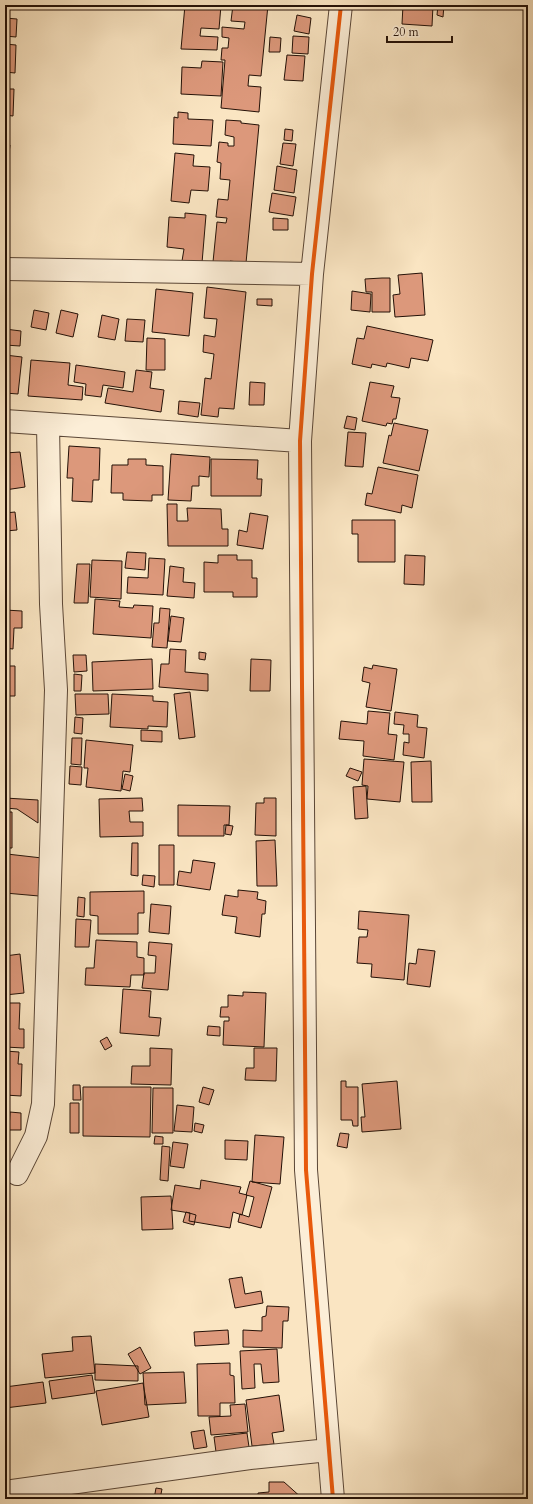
<svg xmlns="http://www.w3.org/2000/svg" width="533" height="1504" font-family="Cardo,serif">
<rect width="100%" height="100%" fill="#fae5c2"/>
<filter id="stains"><feTurbulence type="fractalNoise" baseFrequency=".005" numOctaves="4"/><feColorMatrix values="0 0 0 0 .2 0 0 0 0 .09 0 0 0 0 .02 0 0 0 .5 -.17"/></filter>
<radialGradient id="worn" r=".72"><stop offset=".6" stop-color="#630" stop-opacity="0"/><stop offset="1" stop-color="#630" stop-opacity=".3"/></radialGradient>
<!-- building -->
<path fill="#dc987b" stroke="#241107" d="M185,5H221L219,29L201,28L200,36L218,37L217,50L181,49Z
M233,5H268L261,76L249,75L248,86L261,87L259,112L221,108L225,60H221L222,48H228L229,38L222,37V27L244,29L245,22L231,21Z
M403,5H433L432,26L402,24Z
M438,5H444L443,17L437,15Z
M297,15L311,18L309,34L294,31Z
M5,18L17,19L16,37L5,36Z
M293,36L309,37L308,54L292,53Z
M270,37L281,38L280,52H269Z
M5,44L16,45L15,73L5,72Z
M287,55L305,56L303,81L284,80Z
M202,61L223,62L221,96L181,94L182,67L201,68Z
M5,89H14L13,116L5,115Z
M178,112L188,113V119L213,120L211,146L173,144L174,117L178,118Z
M226,120L241,121V123L259,125L246,263L230,261V264L213,262L217,222L226,223L227,218L216,217L218,199L228,200L230,180L220,179L221,163L217,162L219,142L228,143V146H234V137L225,135Z
M285,129L293,130L292,141L284,140Z
M283,143L296,144L293,166L280,164Z
M5,145H10L7,170L5,169Z
M175,153L194,155L193,166L210,167L208,191L191,190L189,203L171,201Z
M277,166L297,170L294,193L274,190Z
M5,191L8,192L5,228Z
M272,193L296,197L293,216L269,212Z
M185,213L206,215L202,263L182,261L184,249L167,247L169,217L185,218Z
M273,218L288,219V230H273Z
M422,273L425,315L395,317L393,295L400,294L398,275Z
M382,278H390V312H372V292H366L365,279Z
M207,287L246,292L234,409L219,408L218,417L201,415L205,378L211,379L214,354L203,352L204,335L215,337L217,319L204,318Z
M156,289L193,293L189,336L152,332Z
M352,291L371,294L370,312L351,310Z
M257,299H272V306L257,305Z
M34,310L49,313L46,330L31,327Z
M61,310L78,314L73,337L56,333Z
M102,315L119,319L115,340L98,337Z
M127,319L145,320L143,342L125,341Z
M367,326L433,340L428,361L411,358L409,368L387,363L386,367L372,364L371,368L352,364L357,338L364,339Z
M5,329L21,331L20,346L5,345Z
M147,338L165,339V370H146Z
M5,355L22,357L18,394L5,393Z
M31,360L70,363L68,385L83,387L82,400L28,396Z
M76,365L125,372L123,388L103,385L101,397L85,395L86,384L74,382Z
M136,370L152,372L150,388L164,390L161,412L105,403L108,388L133,392Z
M250,382L265,383L264,405H249Z
M370,382L394,386L391,397L400,398L396,419H393L392,424L387,423L386,426L362,421Z
M179,401L200,403L198,417L178,414Z
M347,416L357,418L355,430L344,428Z
M394,423L428,430L419,471L383,463L389,435L391,436Z
M348,432L366,433L363,467L345,466Z
M69,446L100,448L99,480H93L92,502L72,501L73,478H67Z
M20,452L25,487L5,490V453Z
M171,454L210,457L209,477L199,476V486H192L191,501L168,500Z
M128,459H146V465L163,466V495H152V501L123,500V493H111L112,465H128Z
M211,459L258,460L257,479H262L261,496H211Z
M378,467L418,475L412,508L402,505L401,513L365,505L367,493L372,494Z
M167,504H177V521H188L187,508L221,509L222,529H228V546H168Z
M15,512L17,530L5,531V513Z
M250,513L268,516L263,549L237,545L239,530L247,532Z
M352,520H395V562H358V534H352Z
M127,552L146,553L145,570L125,568Z
M218,555H237V560H252V578H257V597H233V592H204V562L218,563Z
M405,555L425,556L424,585L404,584Z
M149,558L165,559L163,595L127,593L128,577L148,578Z
M92,560L122,561L121,599L90,597Z
M77,564H90L88,603H74Z
M170,566L184,568L183,582L195,583L194,598L167,596Z
M95,599L120,601L119,607L133,608L134,605L153,606L151,638L93,634Z
M160,608L170,609L167,648L152,647L154,623H159Z
M5,610L22,611V628H14L13,649L5,648Z
M171,616L184,618L181,642L168,641Z
M170,649L186,650L185,672L208,674V691L159,687L161,664H169Z
M199,652L206,653L205,660L199,659Z
M73,655H86L87,671L74,672Z
M152,659L153,689L93,691L92,662Z
M251,659L271,660L270,691H250Z
M373,665L397,669L391,711L366,707L370,683L362,681L364,667L372,669Z
M5,666H15V696H5Z
M74,674L82,675L81,691H74Z
M190,692L195,737L179,739L174,694Z
M75,694H108L109,714L76,715Z
M112,694L153,696V701L168,702L167,727L148,726V729L110,727Z
M368,711L390,713L388,734L397,735L394,760L363,756L364,741L339,739L341,721L367,724Z
M395,712L418,715L417,727L427,728L424,758L403,755L404,742L409,743V734H403L404,725L394,724Z
M75,717L83,718L82,734L74,733Z
M141,730L162,731V742L141,741Z
M72,738H82L81,765L71,764Z
M86,740L133,745L130,772L123,771L121,791L86,787L88,768H84Z
M5,756H7L5,788Z
M364,759L404,762L400,802L367,799L368,786L362,785Z
M431,761L432,802H412L411,762Z
M70,766L82,767L81,785L69,784Z
M350,768L362,772L358,781L346,776Z
M125,774L133,776L130,791L122,789Z
M366,786L368,818L355,819L353,787Z
M5,798L38,800V823L17,809L5,808Z
M142,798L143,811H129L130,822H143V836L100,837L99,799Z
M264,798H276V836L255,835L256,803H264Z
M178,805L230,806L229,825H224V836H178Z
M5,812H12V848H5Z
M226,825L233,826L231,835L225,834Z
M275,840L277,886H257L256,841Z
M132,843H138V876L131,875Z
M159,845H174V885H159Z
M7,854L42,858L39,896L5,893Z
M193,860L215,863L210,890L177,885L179,871L191,873Z
M143,875L155,876L154,887L142,885Z
M238,890L258,892L257,899L266,901L265,914H262L260,937L235,933L237,917L222,915L225,895L238,897Z
M144,891V913H138V934H98V916L90,915V892Z
M78,897L85,898L84,917L77,916Z
M151,904L171,906L169,934L149,932Z
M359,911L409,915L404,980L371,977L372,964L357,963L359,937H367L368,930L358,929Z
M76,919L91,920L89,947H75Z
M5,921H7L5,944Z
M96,940L137,942V957L144,958V975H131L130,987L85,985L86,968H94Z
M149,942L172,944L168,990L142,988L144,973H155L156,956L148,955Z
M418,949L435,951L430,987L407,984L409,963L416,964Z
M20,954L24,993L5,995V956Z
M123,989L151,991L149,1017L161,1018L159,1036L120,1033Z
M243,992L266,993L264,1047L223,1045L224,1021H229V1017H220L221,1007H228V995L243,996Z
M5,1003H20L19,1029H24V1048L5,1047Z
M208,1026L220,1027V1036L207,1035Z
M107,1037L112,1046L105,1050L100,1041Z
M150,1048L172,1049L171,1085L131,1084L132,1066H150Z
M254,1048H277L276,1081L245,1080L246,1068H254Z
M5,1051L19,1052L18,1064H22L21,1096L5,1095Z
M341,1081H346V1087H358V1126H353L352,1120H341Z
M397,1081L401,1129L362,1132L361,1117H365L362,1084Z
M73,1085H80L81,1100H73Z
M83,1087H151L150,1137L83,1136Z
M203,1087L214,1090L209,1105L199,1102Z
M153,1088H173V1133H152Z
M70,1103H79V1133H70Z
M177,1105L194,1107L192,1132L174,1131Z
M10,1112L21,1113V1130H9Z
M195,1123L204,1125L202,1133L194,1131Z
M340,1133L349,1134L347,1148L337,1146Z
M255,1135L284,1137L280,1184L252,1182Z
M155,1136L163,1137V1144H154Z
M225,1140L248,1141L247,1160L225,1159Z
M173,1142L188,1144L184,1168L170,1166Z
M162,1146L170,1147L168,1181L160,1180Z
M201,1180L241,1187L239,1193L247,1195L242,1215L233,1212L230,1228L189,1221L190,1213L171,1210L175,1185L200,1189Z
M250,1181L272,1187L261,1228L238,1222L240,1214L249,1217L254,1197L246,1195Z
M171,1196L173,1229L142,1230L141,1197Z
M186,1212L196,1215L194,1225L183,1222Z
M242,1277L245,1294L261,1291L263,1303L235,1308L229,1279Z
M267,1306L289,1307L288,1321H283L282,1348L243,1347V1330L262,1331V1317L266,1316Z
M228,1330L229,1344L195,1346L194,1332Z
M91,1336L95,1373L45,1378L42,1354L73,1351L72,1337Z
M140,1347L151,1368L140,1374L128,1354Z
M277,1349L279,1382L263,1383L261,1364H254L255,1388L242,1389L240,1351Z
M230,1363V1375L234,1376L235,1403H220V1416H198L197,1364Z
M95,1364L138,1366V1381L95,1380Z
M184,1372L186,1403L145,1405L143,1373Z
M92,1375L95,1393L52,1399L49,1381Z
M43,1382L46,1403L5,1408V1387Z
M143,1383L149,1417L102,1425L96,1391Z
M279,1395L284,1431L272,1433L274,1444L252,1446L246,1400Z
M245,1404L248,1432L211,1435L209,1417L231,1416L230,1405Z
M204,1430L207,1447L194,1449L191,1432Z
M247,1433L249,1447L216,1452L214,1437Z
M269,1482H284L303,1499H258V1493L269,1492Z
M156,1488L162,1489L160,1499H154Z"/>
<g fill="none" stroke-linecap="round" stroke-linejoin="round">
<!-- minor casing -->
<g stroke="#5a4636" stroke-width="24">
<path id="minor" d="M5,269L312,274
M5,421L300,441
M17,1174L36,1136L43,1104L56,690L51,604L48,424
M5,1492L250,1458L329,1450
M333,1499L306,1170L300,441L312,274L341,5"/>
</g>
<!-- minor -->
<use href="#minor" stroke="#fceed7" stroke-width="22"/>
<!-- cycleway casing -->
<g stroke="#fceed7" stroke-width="6">
<path id="cycleway" d="M333,1499L306,1170L300,441L312,274L341,5"/>
</g>
<!-- cycleway -->
<use href="#cycleway" stroke="#e8590c" stroke-width="4"/>
</g>
<!-- margin -->
<rect width="533" height="1504" fill="none" stroke="#fae5c2" stroke-width="20"/>
<rect x="6" y="6" width="521" height="1492" fill="none" stroke="#241107" stroke-width="2"/>
<rect x="10" y="10" width="513" height="1484" fill="none" stroke="#241107"/>
<!-- scale -->
<path d="M387 36v6h65v-6" fill="none" stroke="#241107" stroke-width="2"/>
<text x="393" y="36" font-size="12" fill="#241107" stroke="#fceed7" stroke-width="3" paint-order="stroke">20 m</text>
<rect width="100%" height="100%" filter="url(#stains)"/>
<rect width="100%" height="100%" fill="url(#worn)"/>
</svg>
